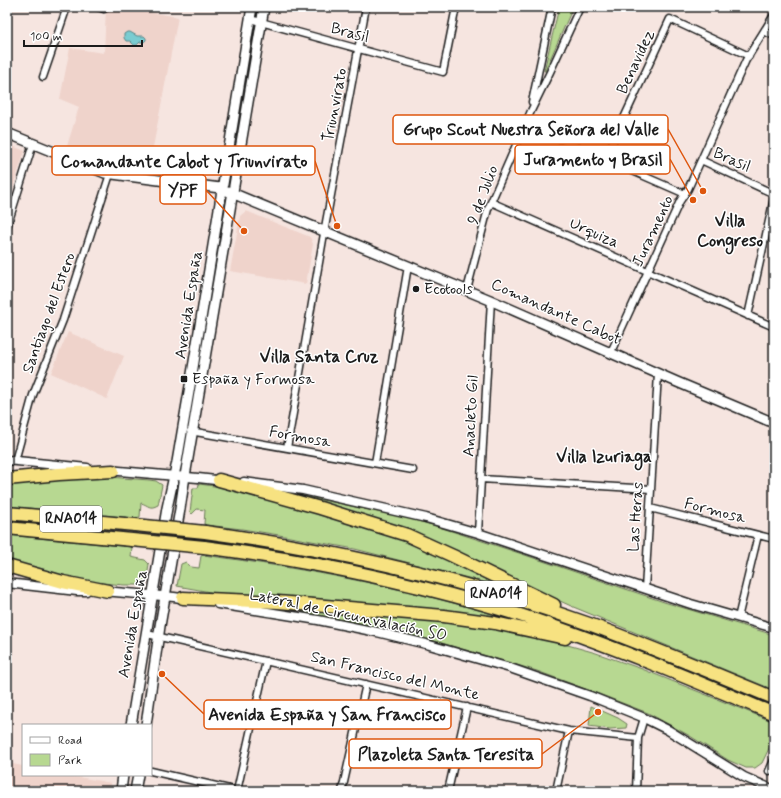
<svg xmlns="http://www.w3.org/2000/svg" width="781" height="798" font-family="Mynerve,sans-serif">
<rect width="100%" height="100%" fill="#f6e5e0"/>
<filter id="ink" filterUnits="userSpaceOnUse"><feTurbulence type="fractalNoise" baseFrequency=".025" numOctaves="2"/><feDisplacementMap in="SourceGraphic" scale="8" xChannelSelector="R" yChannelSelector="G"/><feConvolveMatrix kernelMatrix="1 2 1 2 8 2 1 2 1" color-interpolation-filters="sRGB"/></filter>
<g filter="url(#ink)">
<!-- built -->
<path fill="#efd3cb" d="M106,7H120L178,17L149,168L105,162L67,146L79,107L60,99L70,48L104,53Z
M7,144L25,151L7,205Z
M246,211L310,237L313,244L306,284L230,271L240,216Z
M68,332L124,356L107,399L51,373Z
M7,763L23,766V775H68L111,783L109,791H7Z"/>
<!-- green -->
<path fill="#b7d891" stroke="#6a7a56" d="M559,7H573L545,71H544Z
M95,476L149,480L156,481L162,485L158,505C149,510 149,505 141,503L140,517L135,518L7,506V484Z
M199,484L236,489L399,536L501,585L480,581L355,549L279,535L242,529L206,525L204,524L205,510L197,509L192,514L190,512L193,488H198Z
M299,495L403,517L436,526L519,553L664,602L774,635V690L571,606L512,579L300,497Z
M7,535L132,547L131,557L145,560L149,564L147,579L143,583L140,585H124L92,582L72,579L7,561Z
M203,555C309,569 416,589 518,622L316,601L216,593L177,586L181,564L186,562L191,567L199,568L201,556Z
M301,610L470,624L557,642L596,653L642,669L769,720L774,723V738L762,763L755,768H746L728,760L690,736L648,713L599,694L537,671L494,658L424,638L356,622L309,614L301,611Z
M591,706L618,718L627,724L626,728L610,729L589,726Z"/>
<!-- water -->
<path fill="#7accd1" stroke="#548689" d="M127,32H130L137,36H144L146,38V40L144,42H140L137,45H134L130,41H126L124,38V34Z"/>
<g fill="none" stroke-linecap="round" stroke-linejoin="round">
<!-- minor casing -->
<g stroke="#1c1c1c" stroke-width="9">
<path id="minor" d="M98,7L104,9
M250,19L443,72L456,7
M764,31L774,36
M43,77L67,7
M532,102L552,7
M525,124L685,194
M605,159L670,19L749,56
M701,160L774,194
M491,202L774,327
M7,227L33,144
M467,290L488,209L531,111L550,72L580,7
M748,316L774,198
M611,352L680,201L688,189L746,60L774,15
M190,431L413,470
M287,448L326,222L366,7
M15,461L33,395L63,320L110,174
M375,463L408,266
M481,479L651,489
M650,508L774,539
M478,533L491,300
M645,589L658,374
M738,618L758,535
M147,634L569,731L638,738
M151,771L238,791
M769,771L774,760
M237,791L266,661
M342,791L366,684
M448,791L467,707
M556,791L569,731
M636,791L638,738L644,718"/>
</g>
<!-- tertiary casing -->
<g stroke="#1c1c1c" stroke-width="11">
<path id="tertiary" d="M7,460L87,468
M108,470L198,478L224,481
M244,482L303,490L426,518L478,533L691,604L774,628
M7,583L77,591H86
M103,591L174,597L187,599
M218,604L318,620L377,632L426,644L510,668L590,696L642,717L668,730L744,777L774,790"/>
</g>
<!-- secondary casing -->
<g stroke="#1c1c1c" stroke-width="12">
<path id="secondary" d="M7,133L105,173L220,188L490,300L677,382L774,423
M131,725L167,508L177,462L191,380L252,7
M146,725L160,626L180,509L185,476L222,257L264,7
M121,791L123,775
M135,791L138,775"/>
</g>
<!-- motorway casing -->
<g stroke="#1c1c1c" stroke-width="15">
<path id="motorway" d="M7,479L59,474L113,471
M219,480L320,508L407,535L453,556L554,605
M7,513L135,525
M7,528L132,540
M205,532C336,550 465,579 589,624C652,647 713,673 774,698
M204,547C312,561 419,583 523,616C608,644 691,679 774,714
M7,566L63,582L108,591
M183,598L278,602L444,616L495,623L565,638"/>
</g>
<!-- minor -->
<use href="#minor" stroke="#fff" stroke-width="6"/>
<!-- tertiary -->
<use href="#tertiary" stroke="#fff" stroke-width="8"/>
<!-- secondary -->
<use href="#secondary" stroke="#fff" stroke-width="9"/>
<!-- motorway -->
<use href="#motorway" stroke="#f7e281" stroke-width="12"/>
<!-- motorway-bridge casing -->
<g stroke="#1c1c1c" stroke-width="15" stroke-linecap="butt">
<path id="motorway-bridge" d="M135,525L205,532
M132,540L204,547"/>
</g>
<!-- motorway-bridge -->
<use href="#motorway-bridge" stroke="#f7e281" stroke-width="12"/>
</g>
</g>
<!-- markers -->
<g fill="#1c1c1c" stroke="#fff" stroke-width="1.5">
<circle cx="416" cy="289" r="4"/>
<rect x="180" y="375" width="8" height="8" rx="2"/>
</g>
<g text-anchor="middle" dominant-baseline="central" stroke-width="3" stroke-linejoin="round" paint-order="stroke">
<!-- shield labels -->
<g fill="#fff" stroke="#606060" stroke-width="1">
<rect x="40" y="506" width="62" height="26" rx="3"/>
<rect x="465" y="581" width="62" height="26" rx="3"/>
</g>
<g font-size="15" font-weight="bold" fill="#1c1c1c">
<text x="71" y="519">RNA014</text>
<text x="496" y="594">RNA014</text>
</g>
<!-- street labels -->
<g font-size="16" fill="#1c1c1c" stroke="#fff">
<text transform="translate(350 33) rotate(15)">Brasil</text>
<text transform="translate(636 62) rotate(-65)">Benavidez</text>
<text transform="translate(335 105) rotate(-79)">Triunvirato</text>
<text transform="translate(732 160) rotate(24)">Brasil</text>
<text transform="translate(483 195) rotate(-70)">9 de Julio</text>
<text transform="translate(653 231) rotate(-65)">Juramento</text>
<text transform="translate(594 233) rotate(24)">Urquiza</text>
<text transform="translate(189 305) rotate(-81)">Avenida España</text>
<text transform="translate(556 312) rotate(24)">Comandante Cabot</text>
<text transform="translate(49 313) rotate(-70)">Santiago del Estero</text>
<text transform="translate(471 416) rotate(-87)">Anacleto Gil</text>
<text transform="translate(300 437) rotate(10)">Formosa</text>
<text transform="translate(715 511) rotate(14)">Formosa</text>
<text transform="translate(636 517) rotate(-86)">Las Heras</text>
<text transform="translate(348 615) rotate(12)">Lateral de Circunvalación SO</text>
<text transform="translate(133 624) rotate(-80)">Avenida España</text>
<text transform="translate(395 676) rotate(13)">San Francisco del Monte</text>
</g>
<!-- poi labels -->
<g font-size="16" fill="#1c1c1c" stroke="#fff" text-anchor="start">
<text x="424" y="289">Ecotools</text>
<text x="192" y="379">España y Formosa</text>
</g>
<!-- neighbourhood labels -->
<g font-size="17" font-weight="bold" fill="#1c1c1c" stroke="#fff">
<text x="730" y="221">Villa<tspan x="730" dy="20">Congreso</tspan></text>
<text x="319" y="357">Villa Santa Cruz</text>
<text x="604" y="457">Villa Izuriaga</text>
</g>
</g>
<!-- callouts -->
<path fill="none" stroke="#de560d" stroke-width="1.5" d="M703 191L668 129M693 200L670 159M337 226L315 161M244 231L206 190M162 674L204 714M598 712L542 754"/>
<g fill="#de560d" stroke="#fff" stroke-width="1.5">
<circle cx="703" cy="191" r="4"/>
<circle cx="693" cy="200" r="4"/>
<circle cx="337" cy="226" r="4"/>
<circle cx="244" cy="231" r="4"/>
<circle cx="162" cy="674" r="4"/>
<circle cx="598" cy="712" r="4"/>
</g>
<g fill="#fff" stroke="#de560d" stroke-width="1.5">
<rect x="393" y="115" width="275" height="29" rx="4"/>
<rect x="515" y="145" width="155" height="29" rx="4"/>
<rect x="52" y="146" width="263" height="29" rx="4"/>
<rect x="160" y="175" width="46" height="29" rx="4"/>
<rect x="204" y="700" width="247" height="29" rx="4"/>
<rect x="349" y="739" width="193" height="29" rx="4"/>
</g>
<g font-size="17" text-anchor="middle" font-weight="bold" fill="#1c1c1c">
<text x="531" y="135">Grupo Scout Nuestra Señora del Valle</text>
<text x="593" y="165">Juramento y Brasil</text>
<text x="184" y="167">Comandante Cabot y Triunvirato</text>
<text x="183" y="196">YPF</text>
<text x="327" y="720">Avenida España y San Francisco</text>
<text x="446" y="760">Plazoleta Santa Teresita</text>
</g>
<!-- margin -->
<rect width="781" height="798" fill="none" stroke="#fff" stroke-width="24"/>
<rect x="12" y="12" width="757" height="774" fill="none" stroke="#1c1c1c" stroke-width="1.5" filter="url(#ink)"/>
<!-- legend -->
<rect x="22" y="724" width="130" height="52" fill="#ffffff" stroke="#a4a4a4"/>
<rect x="30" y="737" width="20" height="6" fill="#ffffff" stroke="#a4a4a4"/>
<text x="58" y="744" font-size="12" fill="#1c1c1c">Road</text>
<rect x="30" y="754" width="20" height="12" fill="#b7d891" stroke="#a4a4a4"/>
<text x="58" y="764" font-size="12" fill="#1c1c1c">Park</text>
<!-- scale -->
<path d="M24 40v6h118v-6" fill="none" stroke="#1c1c1c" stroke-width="2"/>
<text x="30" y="40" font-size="12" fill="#1c1c1c" stroke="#ffffff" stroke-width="3" paint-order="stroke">100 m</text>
</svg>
